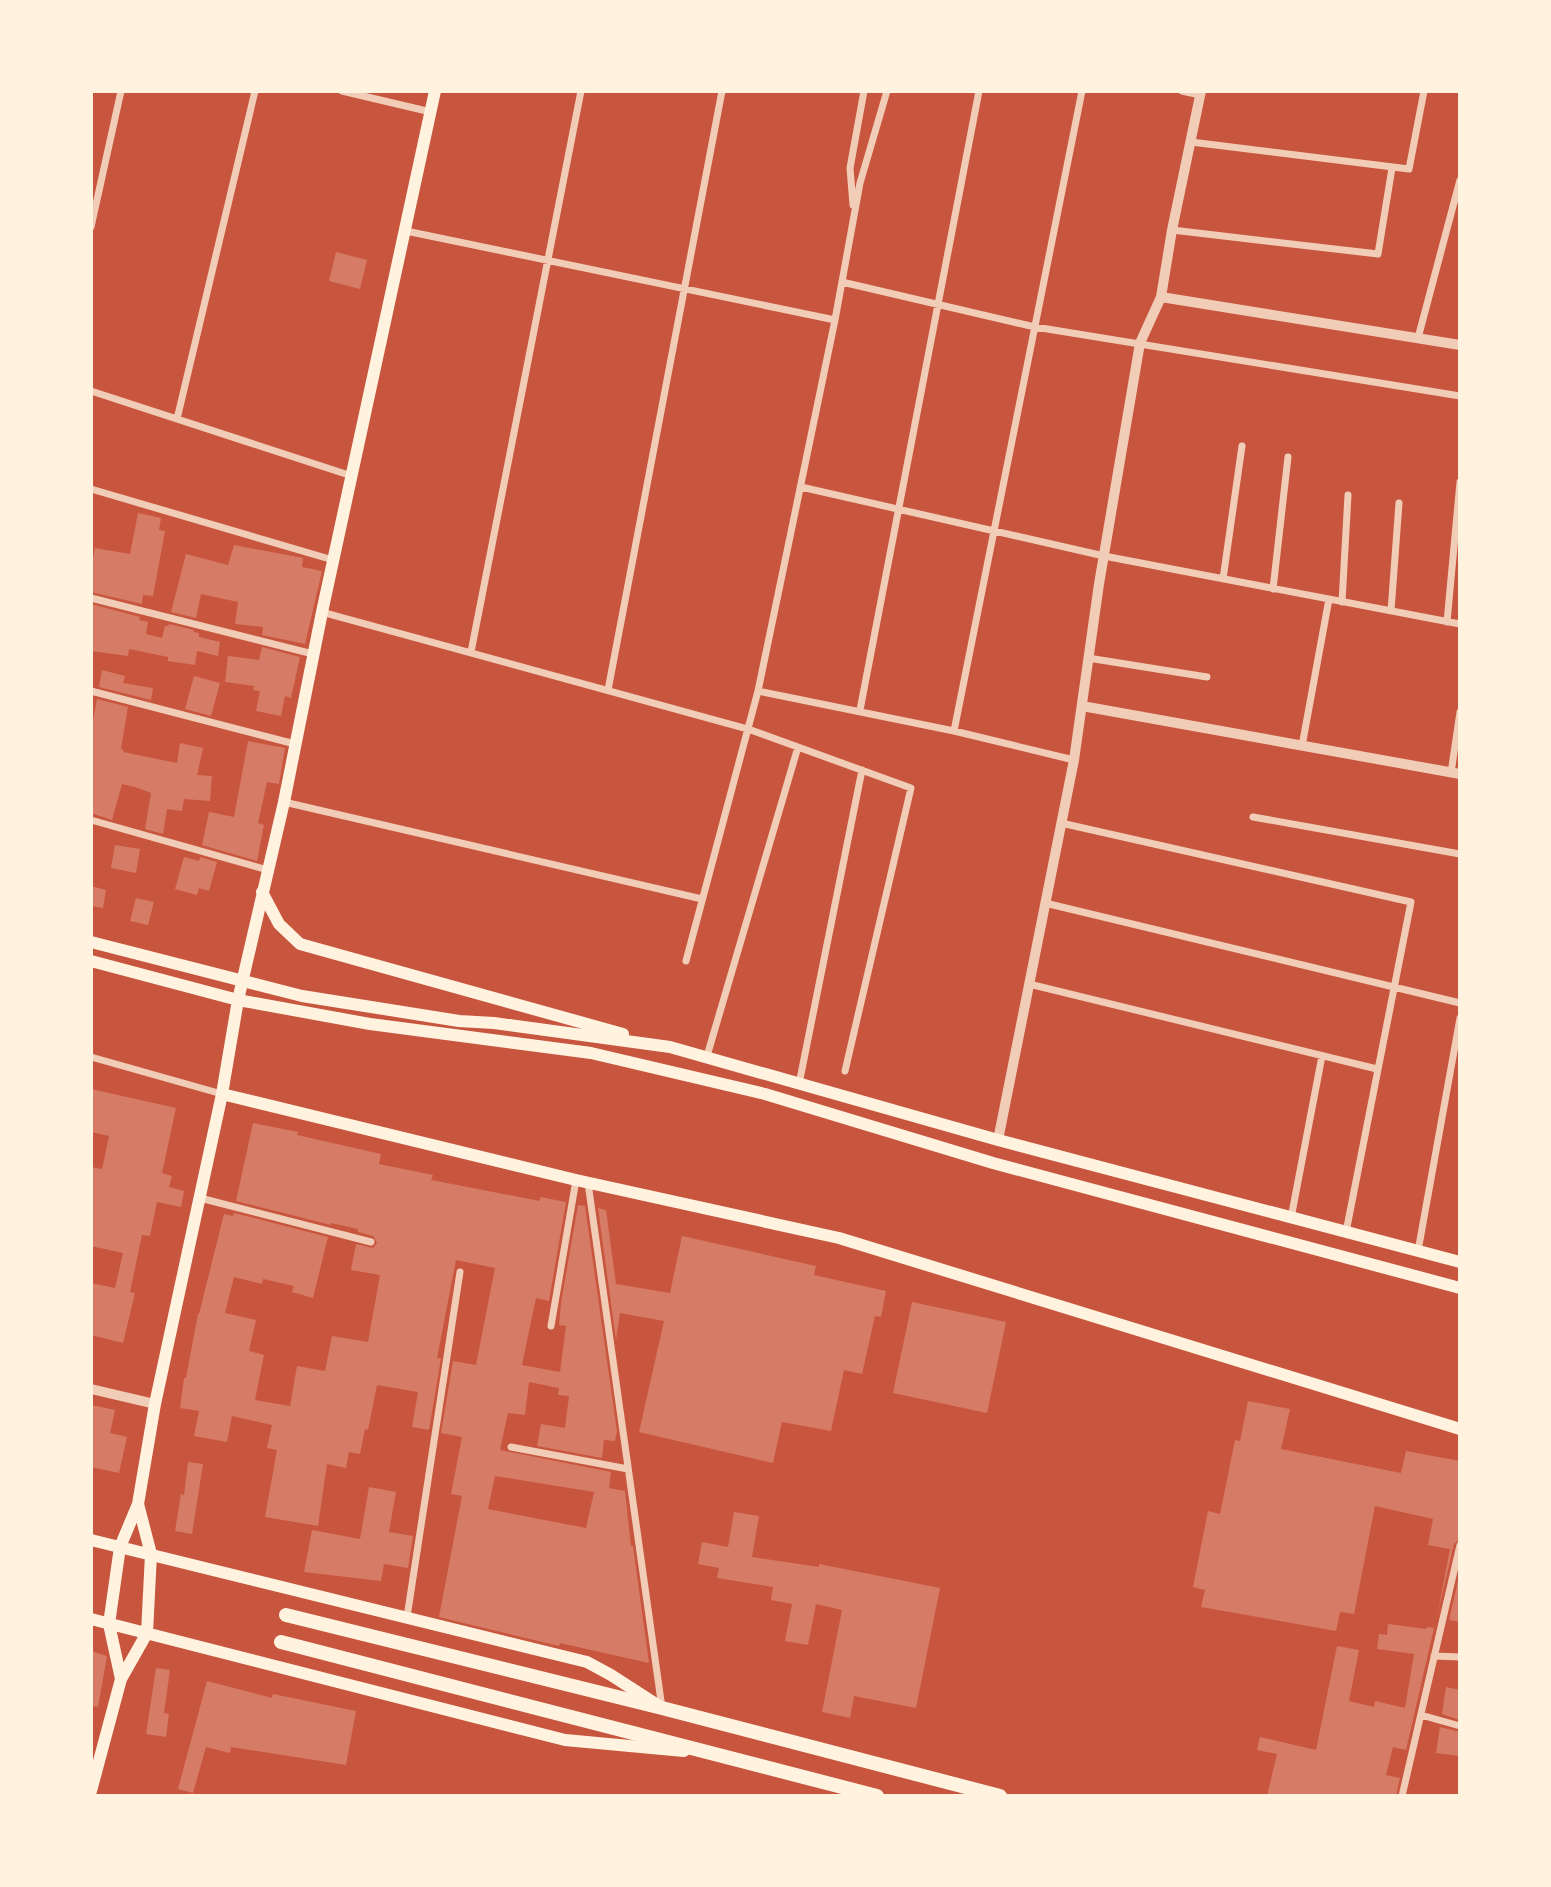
<svg xmlns="http://www.w3.org/2000/svg" width="1551" height="1887" font-family="'Public Sans',sans-serif">
<rect width="100%" height="100%" fill="#c8553d"/>
<!-- building -->
<path fill="#d67c66" fill-rule="evenodd" d="M336,252L367,260L360,289L329,281Z
M138,513L161,518L159,530L165,531L153,596L143,595L142,604L91,592V569L95,548L130,554Z
M234,545L303,558L302,567L322,571L305,644L262,635L263,627L235,624L238,602L201,594L196,618L171,612L186,554L228,565Z
M91,604L140,617L139,620L148,622L146,634L162,638L165,626H168L169,624L194,630L193,632L199,633V637L220,642L218,656L197,651L195,665L168,661V657L129,649L128,656L91,651Z
M262,647L300,657L291,698L285,696L281,716L256,711L260,691L253,690L254,686L225,682L228,656L259,660Z
M102,670L125,676L123,683L153,688L151,700L99,687Z
M194,676L220,683L211,716L185,709Z
M97,699L128,707L121,749L124,750L123,752L177,763L180,743L203,748L197,775L212,776L210,801L184,799L182,811L167,809L163,834L145,829L151,793L135,787L122,784L112,820L91,813V731Z
M248,741L285,748L279,784L267,782L258,823L264,825L257,861L202,845L209,812L234,817Z
M115,845L140,849L136,873L111,868Z
M184,857L199,861L200,857L217,862L209,891L199,888L197,895L175,889Z
M91,886L106,890L103,908L91,906Z
M136,898L154,902L148,925L130,921Z
M91,1089L176,1108L162,1173L172,1176L169,1187L184,1191L181,1207L157,1202L150,1236L142,1235L130,1292L135,1293L123,1343L91,1335V1283L115,1288L123,1253L91,1246V1167L102,1169L109,1136L91,1132Z
M253,1123L298,1132L297,1135L381,1154L379,1164L433,1175L431,1180L540,1201V1197L566,1202L549,1301L536,1298L522,1365L560,1372L566,1326L559,1325L561,1303L578,1205L585,1206L617,1431L615,1441L604,1440L602,1458L537,1446L541,1424L565,1428L569,1396L558,1395L559,1388L529,1382L525,1415L508,1413L500,1450L611,1472L609,1488L625,1491L631,1546H633L649,1663L560,1643L559,1646L439,1617L462,1496L451,1494L462,1437L441,1433L453,1361L476,1365L495,1268L456,1260L437,1358H441L429,1430L412,1427L418,1392L377,1385L368,1430L365,1429L360,1454L349,1452L346,1468L327,1464L318,1526L265,1517L277,1450L267,1448L272,1425L232,1416L227,1442L194,1436L199,1411L180,1408L184,1378H186L198,1314H199L224,1214L233,1216L234,1213L328,1237L313,1298L292,1292L294,1286L263,1279L262,1284L234,1277L225,1313L256,1320L249,1351L264,1355L255,1400L290,1406L297,1366L325,1371L332,1336L368,1342L380,1275L351,1270L356,1244L373,1248L377,1243L373,1236L358,1232V1229L331,1223V1225L236,1201ZM495,1476L594,1492L586,1528L488,1509Z
M598,1208L606,1210L616,1284L670,1293L682,1236L816,1266L814,1275L886,1291L881,1317L875,1316L862,1374L844,1370L831,1431L782,1422L773,1463L639,1432L664,1321L620,1313L616,1340Z
M912,1302L1006,1322L987,1413L893,1393Z
M1248,1401L1290,1409L1281,1449L1401,1473L1406,1451L1460,1461V1539L1454,1544L1437,1617L1450,1549L1428,1545L1433,1519L1375,1506L1354,1614L1340,1612L1336,1631L1201,1607L1205,1590L1193,1587L1208,1511L1220,1514L1235,1440L1240,1441Z
M91,1405L115,1410L110,1433L127,1437L119,1473L91,1467Z
M188,1462L203,1464L192,1534L175,1531L181,1494L184,1495Z
M369,1487L396,1492L389,1532L413,1536L408,1568L384,1564L381,1581L304,1572L312,1530L360,1539Z
M734,1512L759,1516L752,1557L819,1567V1564L940,1588L916,1708L854,1696L850,1718L822,1712L842,1610L816,1604L808,1645L785,1641L792,1604L771,1600L773,1587L717,1578L719,1568L698,1564L702,1542L728,1547Z
M1460,1572V1622L1449,1620Z
M1388,1624L1426,1629L1427,1627L1434,1628L1406,1750L1393,1747L1386,1775L1400,1778L1396,1796H1267L1277,1754L1257,1750L1260,1737L1316,1750L1337,1646L1359,1650L1349,1701L1374,1707L1375,1701L1405,1708L1414,1654L1377,1649L1379,1634L1387,1635Z
M91,1651L107,1656L98,1707L91,1706Z
M156,1668L170,1670L164,1713L169,1714L166,1737L146,1734Z
M207,1681L272,1698L273,1694L356,1711L346,1765L231,1747L230,1753L206,1747L193,1793L178,1789Z
M1446,1687L1460,1690V1720L1442,1714Z
M1440,1727L1460,1732V1756L1436,1753Z"/>
<g fill="none" stroke-linecap="round" stroke-linejoin="round">
<!-- minor -->
<path stroke="#f1ccb7" stroke-width="7" d="M342,91L431,112
M1182,91L1200,95
M1191,142L1409,169L1424,91
M853,205L850,168L864,91
M91,227L121,91
M1172,230L1378,254L1392,168
M406,231L835,320
M842,282L1035,327L1460,396
M1418,338L1460,180
M91,391L352,476
M177,419L255,91
M801,487L1104,556L1460,624
M91,489L333,560
M1223,579L1242,446
M1273,589L1288,457
M91,598L313,654
M1342,602L1348,495
M1391,611L1399,503
M322,612L748,729L911,788L845,1071
M1447,622L1460,482
M471,652L581,91
M1088,658L1207,677
M608,690L722,91
M91,691L295,744
M758,691L954,731L1074,760
M860,710L979,91
M954,731L1082,91
M1302,746L1329,599
M1451,773L1460,712
M284,802L702,899
M1253,817L1460,854
M91,820L268,870
M1061,823L1411,902L1346,1232
M1045,903L1460,1003
M686,961L758,691L835,320L860,183L887,91
M1029,984L1377,1069
M707,1056L798,747
M91,1057L222,1094
M799,1084L862,770
M588,1183L662,1708
M200,1198L371,1242
M1291,1218L1322,1056
M1418,1251L1460,1018
M551,1326L576,1180
M511,1447L628,1469
M407,1617L460,1272
M1434,1656L1460,1657
M1421,1715L1460,1726
M1402,1796L1460,1545"/>
<!-- tertiary -->
<path stroke="#f1ccb7" stroke-width="10" d="M1161,297L1460,345
M1082,706L1460,774
M998,1140L1074,760L1099,584L1140,343L1161,297L1172,230L1201,91
M91,1389L155,1404"/>
<!-- secondary -->
<path stroke="#fff3e0" stroke-width="12" d="M262,892L279,924L300,944L623,1034
M91,942L302,996L459,1021L494,1023L670,1047L998,1140L1460,1262
M91,961L238,1000L370,1024L591,1053L765,1094L993,1163L1460,1288
M222,1094L576,1180L839,1238L1460,1429
M91,1540L587,1662L611,1675L659,1706
M91,1619L565,1740L684,1751
M121,1679L109,1624L120,1547L138,1504L155,1404L222,1094L238,1000L284,802L322,612L435,91
M91,1791L121,1679L147,1633L151,1554L138,1504"/>
<!-- trunk -->
<path stroke="#fff3e0" stroke-width="14" d="M286,1615L662,1708L1000,1796
M281,1642L877,1796"/>
</g>
<!-- border -->
<rect width="1551" height="1887" fill="none" stroke="#fff3e0" stroke-width="186"/>
</svg>
